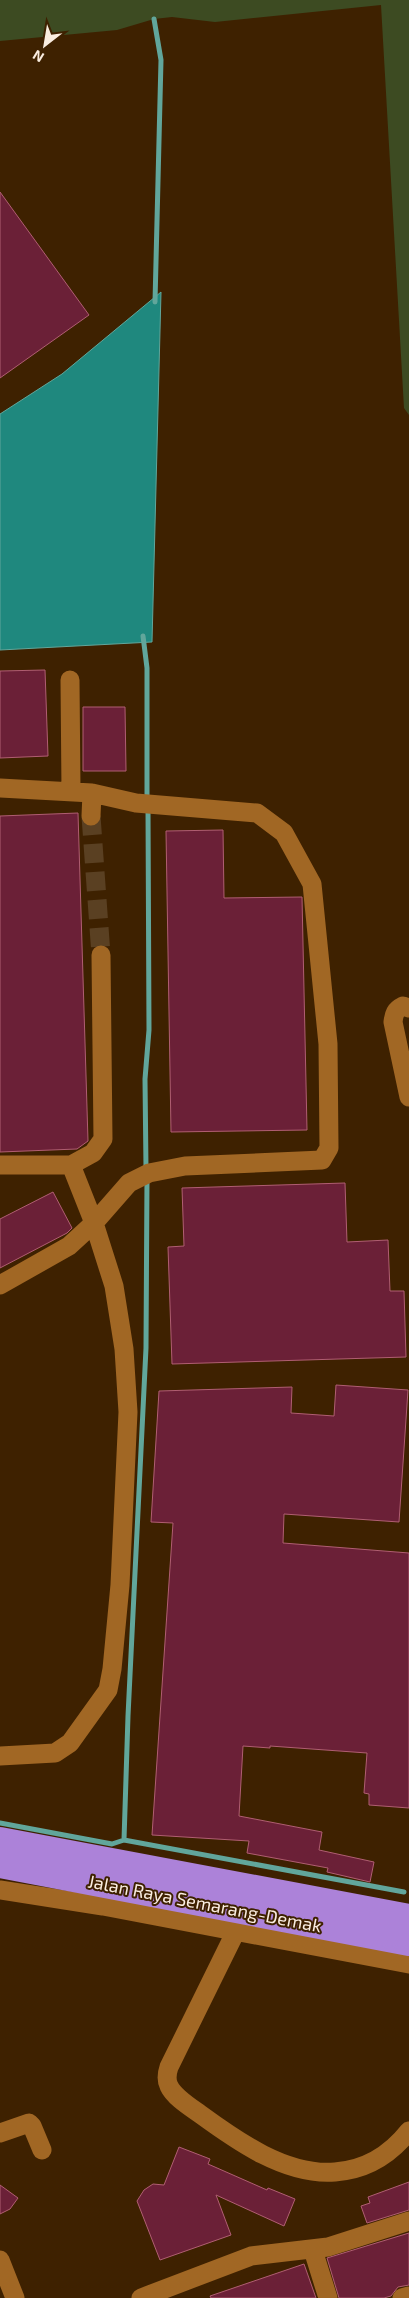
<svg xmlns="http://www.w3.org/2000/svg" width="409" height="2298" font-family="'Exo 2',sans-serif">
<rect width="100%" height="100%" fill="#3e2100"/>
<!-- green -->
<path fill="#3d4b22" d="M0,0H409V415L404,408L381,5L215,22L172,17L154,19L117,30L0,41Z"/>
<!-- water -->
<path fill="#1f887e" stroke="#61a69b" d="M161,292L152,642L0,650V414L62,374Z"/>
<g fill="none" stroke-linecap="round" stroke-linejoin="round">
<!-- stream -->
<path stroke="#61a69b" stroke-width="5" d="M154,19L161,60L155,302
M143,636L147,668V799
M146,1169L145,1079L149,1030L148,808
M0,1823L112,1844L124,1840L404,1892
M124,1840L128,1716L146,1348L147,1178"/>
</g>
<!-- building -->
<path fill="#6b2037" stroke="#b05e72" d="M0,192L89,315L0,378Z
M45,670L48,756L0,758V671Z
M83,707H125L126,771H83Z
M78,813L88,1141L77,1149L0,1152V816Z
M223,830L224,898L302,897L307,1130L171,1132L166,831Z
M345,1183L347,1242L388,1240L390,1291H404L406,1357L172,1364L168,1247L184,1246L182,1188Z
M53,1192L72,1228L67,1233L0,1268V1219Z
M336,1385L408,1390L399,1522L284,1514L283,1543L409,1553V1808L369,1805V1794L364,1793L367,1753L270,1746V1748L243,1746L239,1816L322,1832L319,1850L374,1862L370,1882L327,1872L328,1868L247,1853L249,1841L152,1835L173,1523L151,1522L159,1391L292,1387L291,1413L334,1416Z
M179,2147L210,2159L208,2164L267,2190L268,2188L295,2199L284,2226L216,2195L231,2235L160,2260L137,2201L144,2190L153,2184L164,2185Z
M409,2182V2210L367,2223L361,2206L370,2203L368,2197Z
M0,2185L18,2198L10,2209L0,2214Z
M409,2233V2285L398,2287L391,2296L384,2298H339L327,2258Z
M304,2264L316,2298H211L210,2296Z"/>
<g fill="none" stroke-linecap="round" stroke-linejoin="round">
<!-- minor-tunnel -->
<path stroke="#5a4022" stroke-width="19" stroke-dasharray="19 9" stroke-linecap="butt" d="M91,816L101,955"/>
<!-- minor -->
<path stroke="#a16724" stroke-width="19" d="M70,680L71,790
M0,788L92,793L91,816
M409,1008L403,1006C395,1010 394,1014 393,1022L409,1097
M0,1165H71L93,1153L103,1139L101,955
M0,1285L69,1246L94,1223L129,1183L149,1173L185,1166L322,1160L329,1148L328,1044L312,884L284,833L257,813L136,803L92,793
M0,1756L55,1753L70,1743L108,1690L112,1669L120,1585L128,1412L124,1349L114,1286L94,1223L71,1165
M0,1890L103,1906L409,1964
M236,1931L169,2067C167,2073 166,2080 169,2086C174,2097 190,2107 200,2114C237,2141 286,2176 335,2172C366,2170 390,2155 409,2131
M0,2133L29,2123L32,2126L42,2150
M313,2250L328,2298
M0,2260L15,2298
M141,2298L251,2256L328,2247L409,2221
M402,2298L409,2296"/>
<!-- highway -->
<path stroke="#ac82d9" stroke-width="28" d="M0,1841L409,1918
M0,1864L409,1942"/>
</g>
<g text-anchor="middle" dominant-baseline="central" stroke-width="4" stroke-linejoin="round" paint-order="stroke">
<!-- street labels -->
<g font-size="18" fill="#faede0" stroke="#3e2100">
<text transform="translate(205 1903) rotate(11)">Jalan Raya Semarang-Demak</text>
</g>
</g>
<!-- north arrow -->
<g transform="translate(45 45) rotate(211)" stroke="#3e2100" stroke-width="4" paint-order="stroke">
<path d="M0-4L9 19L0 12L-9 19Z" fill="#faede0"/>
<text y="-8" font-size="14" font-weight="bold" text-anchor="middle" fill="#faede0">N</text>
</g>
</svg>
